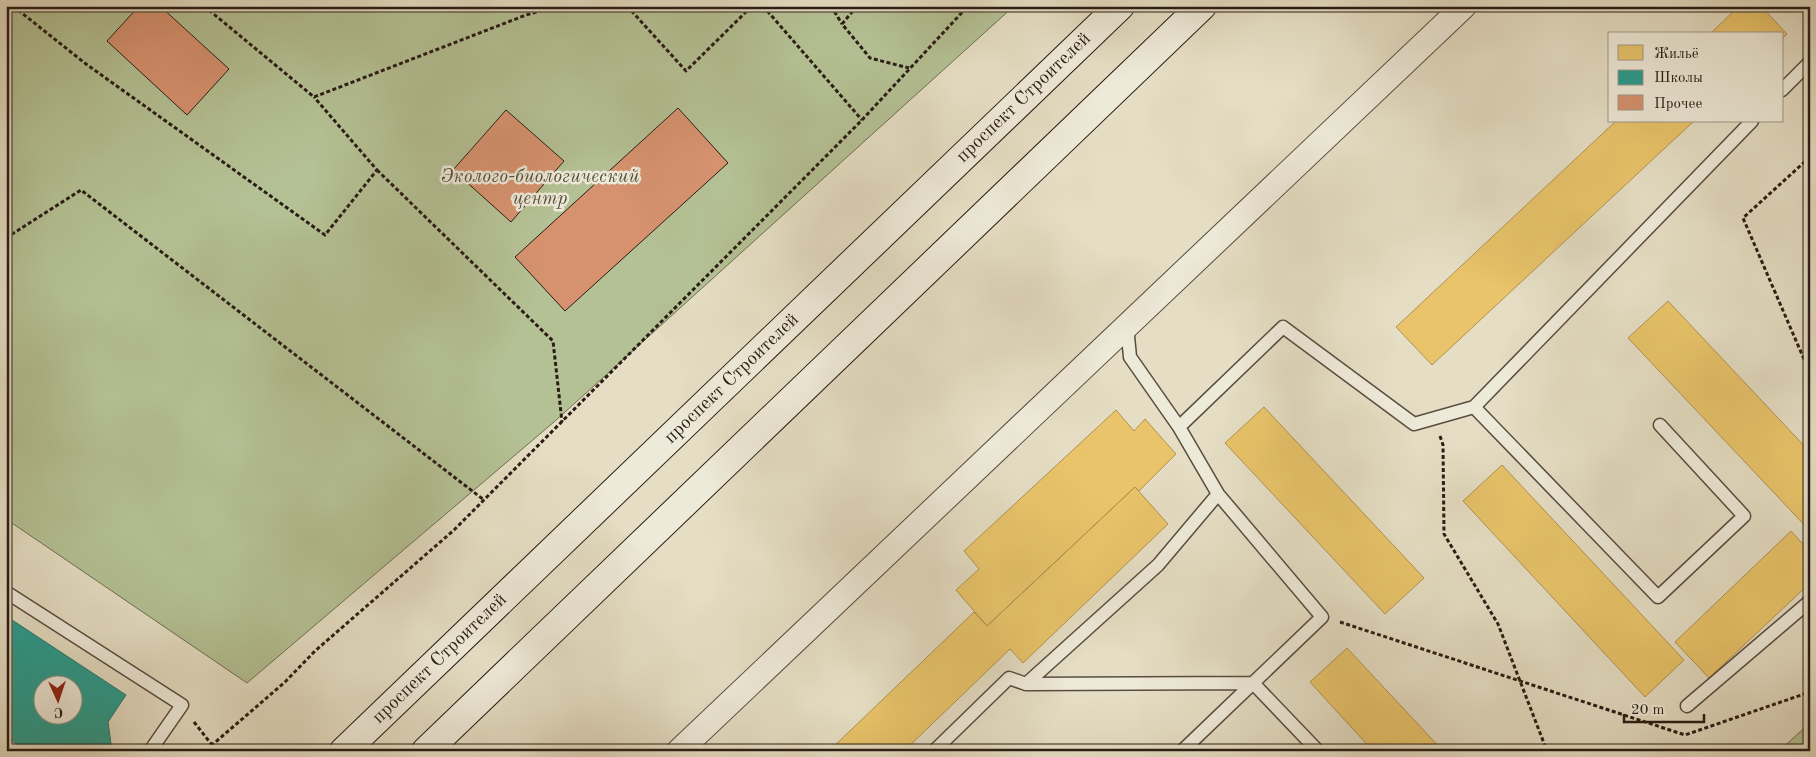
<svg xmlns="http://www.w3.org/2000/svg" width="1816" height="757" font-family="'Old Standard TT',serif">
<rect width="100%" height="100%" fill="#e5dec4"/>
<filter id="stains"><feTurbulence type="fractalNoise" baseFrequency=".004" numOctaves="4"/><feColorMatrix values="0 0 0 0 .2 0 0 0 0 .09 0 0 0 0 .02 0 0 0 .5 -.17"/></filter>
<radialGradient id="worn" r=".72"><stop offset=".6" stop-color="#630" stop-opacity="0"/><stop offset="1" stop-color="#630" stop-opacity=".3"/></radialGradient>
<!-- green -->
<path fill="#b4c194" stroke="#6f6e54" d="M6,6H1014L554,422L247,683L6,519Z
M1810,723V751H1779Z"/>
<!-- homes -->
<path fill="#e9c46a" stroke="#b09250" d="M1739,6H1761L1787,34L1782,39V34H1710Z
M1616,121H1694L1432,365L1396,327Z
M1668,301L1810,452V531L1628,338Z
M1264,407L1424,578L1385,614L1225,443Z
M1116,410L1134,431L1145,419L1176,454L1139,491L1135,487L987,626L956,590L979,569L964,551Z
M1502,465L1684,660L1645,697L1463,501Z
M1135,487L1168,524L1023,663L1010,649L904,751H829L974,612L987,626Z
M1791,531L1810,552V583L1709,678L1675,642Z
M1347,648L1443,751H1373L1310,682Z"/>
<!-- schools -->
<path fill="#2a9d8f" stroke="#2a766a" fill-rule="evenodd" d="M6,616L126,695L108,722L112,751H27L6,737ZM42,684H72V714H42Z"/>
<!-- building -->
<path fill="#d6926f" stroke="#2a1c15" d="M139,6H160L229,69L187,115L107,41Z
M678,108L728,163L565,311L515,257Z
M506,110L564,161L511,222L453,170Z"/>
<g fill="none" stroke-linecap="round" stroke-linejoin="round">
<!-- service casing -->
<g stroke="#594c41" stroke-width="15">
<path id="service" d="M1782,90L1810,62
M1127,326L1130,357L1179,427
M1474,407L1752,121
M6,592L182,705L150,751
M1026,684L1253,683L1318,751
M1687,706L1810,601
M934,751L1009,678L1026,684L1158,565L1218,494L1179,427L1283,327L1414,424L1474,407L1658,597L1744,516L1660,425
M1182,751L1322,617L1218,494"/>
</g>
<!-- minor casing -->
<g stroke="#594c41" stroke-width="26">
<path id="minor" d="M679,751L1464,6"/>
</g>
<!-- secondary casing -->
<g stroke="#2a1c15" stroke-width="30">
<path id="secondary" d="M344,751L1120,6
M426,751L1202,6"/>
</g>
<!-- path -->
<path stroke="#2a1c15" stroke-width="3" stroke-dasharray="4 2.5" stroke-linecap="butt" d="M13,6L86,64L325,235L377,170L314,97
M204,6L314,97L526,15L558,6
M627,6L686,71L752,6
M763,6L862,120
M831,6L842,24
M857,6L842,24L870,58L909,68
M1810,157L1743,218L1810,373
M377,170L553,341L562,422
M6,238L81,190L484,500
M1440,436L1443,445L1444,534L1498,624L1547,751
M1340,622L1685,735L1810,692
M194,722L212,745
M217,751L212,745L285,682L315,651L454,530L862,120L968,6"/>
<!-- service -->
<use href="#service" stroke="#eeead9" stroke-width="12"/>
<!-- minor -->
<use href="#minor" stroke="#eeead9" stroke-width="24"/>
<!-- secondary -->
<use href="#secondary" stroke="#eeead9" stroke-width="28"/>
</g>
<g text-anchor="middle" dominant-baseline="central" stroke-width="5" stroke-linejoin="round" paint-order="stroke">
<!-- street labels -->
<g font-size="19" fill="#2a1c15" stroke="#eeead9">
<text transform="translate(1024 98) rotate(-44)">проспект Строителей</text>
<text transform="translate(732 379) rotate(-44)">проспект Строителей</text>
<text transform="translate(440 659) rotate(-44)">проспект Строителей</text>
</g>
<!-- park labels -->
<g font-size="19" font-style="italic" fill="#534e3b" stroke="#eeead9">
<text x="540" y="177">Эколого-биологический<tspan x="540" dy="22">центр</tspan></text>
</g>
</g>
<!-- margin -->
<rect width="1816" height="757" fill="none" stroke="#e5dec4" stroke-width="25"/>
<rect x="8" y="8" width="1801" height="742" fill="none" stroke="#2a1c15" stroke-width="2.5"/>
<rect x="12" y="12" width="1791" height="732" fill="none" stroke="#2a1c15"/>
<!-- legend -->
<rect x="1608" y="32" width="175" height="90" fill="#eeead9" stroke="#a0988b"/>
<rect x="1618" y="45" width="25" height="15" fill="#e9c46a" stroke="#a0988b"/>
<text x="1654" y="58" font-size="15" fill="#2a1c15">Жильё</text>
<rect x="1618" y="70" width="25" height="15" fill="#2a9d8f" stroke="#a0988b"/>
<text x="1654" y="82" font-size="15" fill="#2a1c15">Школы</text>
<rect x="1618" y="95" width="25" height="15" fill="#d6926f" stroke="#a0988b"/>
<text x="1654" y="108" font-size="15" fill="#2a1c15">Прочее</text>
<!-- north arrow -->
<g transform="translate(58 700) rotate(177)"><circle r="24" fill="#eeead9" stroke="#a0988b"/>
<path d="M0-4L9 19L0 12L-9 19Z" fill="#8f2418"/>
<text y="-8" font-size="14" font-weight="bold" text-anchor="middle" fill="#2a1c15">С</text>
</g>
<!-- scale -->
<path d="M1624 714v8h80v-8" fill="none" stroke="#2a1c15" stroke-width="2.5"/>
<text x="1631" y="714" font-size="15" fill="#2a1c15" stroke="#eeead9" stroke-width="4" paint-order="stroke">20 m</text>
<rect width="100%" height="100%" filter="url(#stains)"/>
<rect width="100%" height="100%" fill="url(#worn)"/>
</svg>
